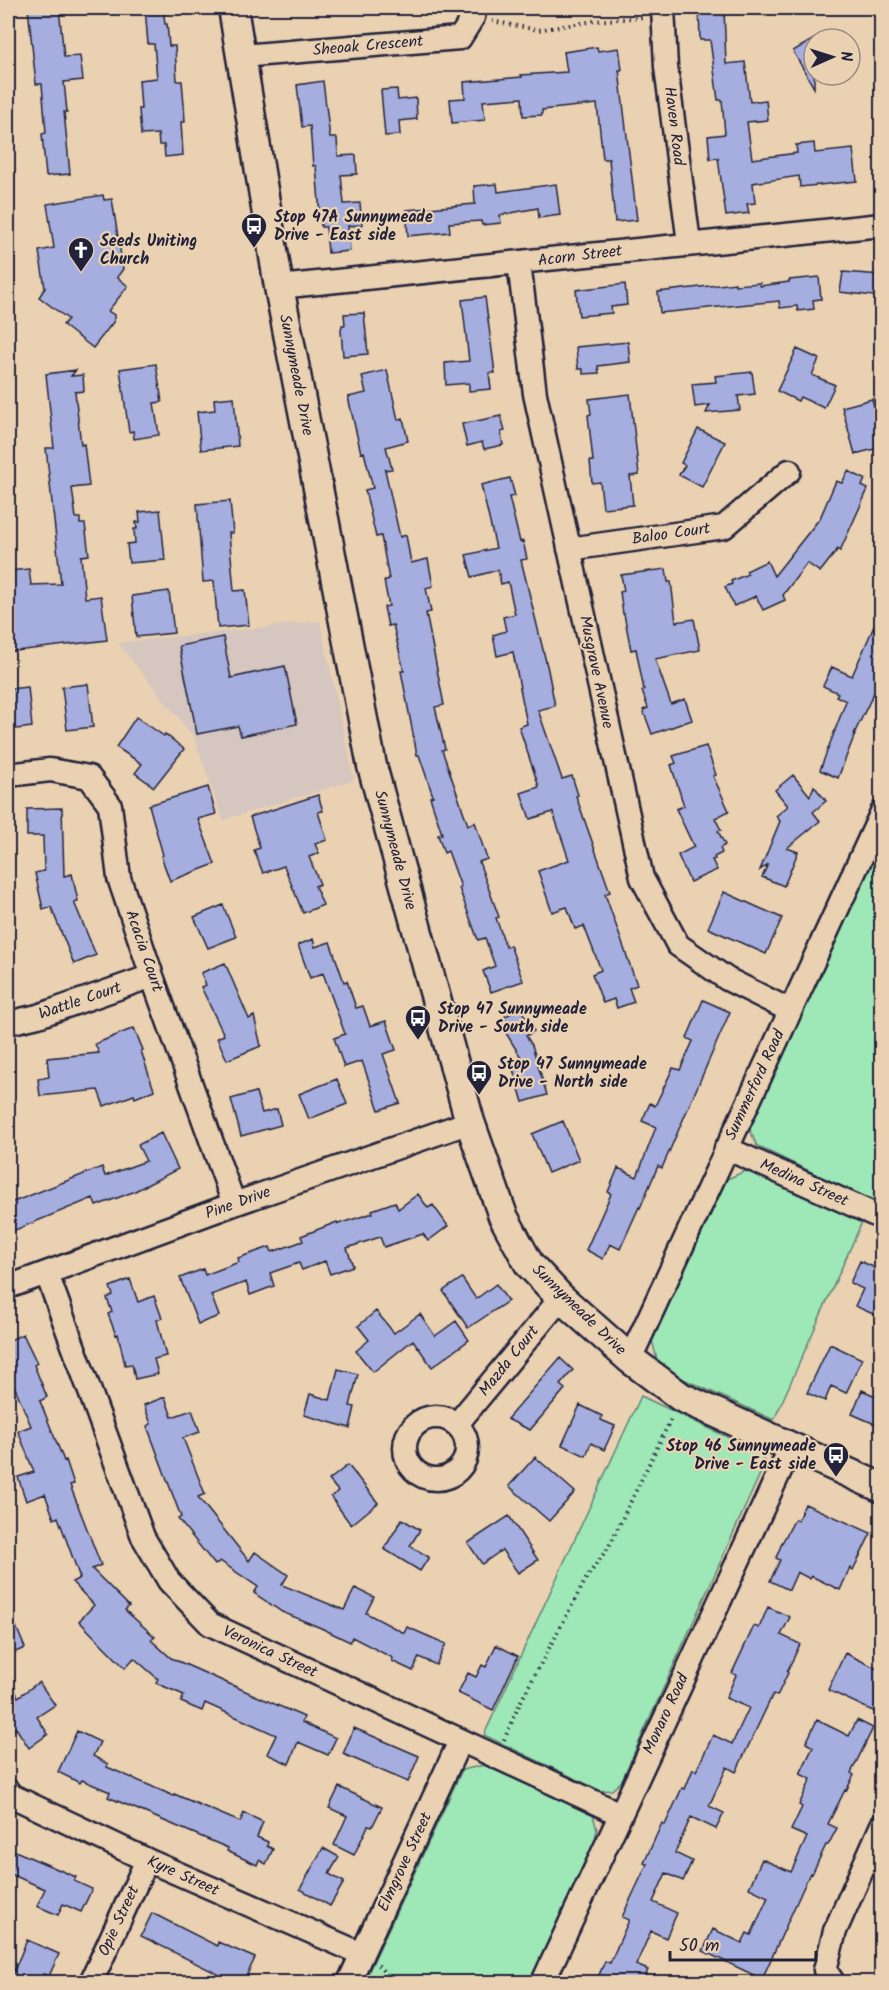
<svg xmlns="http://www.w3.org/2000/svg" width="889" height="1990" font-family="Kalam,sans-serif">
<rect width="100%" height="100%" fill="#ead1b2"/>
<filter id="ink" filterUnits="userSpaceOnUse"><feTurbulence type="fractalNoise" baseFrequency=".0167" numOctaves="2"/><feDisplacementMap in="SourceGraphic" scale="12" xChannelSelector="R" yChannelSelector="G"/><feConvolveMatrix kernelMatrix="1 2 1 2 8 2 1 2 1" color-interpolation-filters="sRGB"/></filter>
<g filter="url(#ink)">
<!-- built -->
<path fill="#d5c6bf" d="M320,621L354,780L223,820L194,737L118,643Z"/>
<!-- green -->
<path fill="#9ee7b6" stroke="#608478" stroke-width="1.5" d="M881,830V1201H872L757,1146L749,1128Z
M752,1168L862,1222L774,1420L659,1368L652,1340L727,1179Z
M641,1396L759,1452L765,1463L621,1782L612,1790L601,1791L484,1735Z
M484,1765L593,1815L597,1830L594,1842L529,1982H364L462,1770Z"/>
<!-- building -->
<path fill="#a5aede" stroke="#22223b" stroke-width="1.5" d="M28,8H59L64,57L80,56L83,80L64,82L67,112H64L70,174L46,176L42,134L46,133L42,84H36Z
M145,8H163L165,24H167L169,46H175L177,81H182L184,105L185,122H181L183,155L165,157L164,145H159L158,134L141,135L139,109H141L139,80L157,78L154,44H148Z
M699,8H724L726,64L745,62L750,102L766,100L768,120L747,122L752,159L797,153L796,145L814,143L815,153L853,149L857,181L800,187L799,176L753,183L755,203L747,204L749,213L726,216L718,158L710,159L708,136L725,134L722,100H718L710,40H700Z
M814,39V88L793,51Z
M597,47L598,51L619,48L622,70H619L637,220L615,222L609,159H603L597,104L542,110V115L523,116L522,98L483,101L485,120L452,123L450,99L465,98L464,82L522,77L521,75L567,72L564,52Z
M323,81L330,138H337L338,156L356,155L357,174L341,175L344,204L360,203L362,225L348,226L350,251L328,253L326,227H321L316,166H313L310,126L302,127L297,85Z
M397,89L398,100L416,98L417,119L399,121L400,135L385,136L381,90Z
M497,184L498,192L556,184L560,215L539,218L538,208L500,215L501,223L482,225L481,221L449,223L450,232L408,236L406,210L475,204L474,186Z
M103,195L104,200L112,199L123,269L117,277L128,286L108,311L114,315V321L93,348L63,325L68,319L39,297L45,288L39,251L54,248L47,204Z
M843,272L882,275V297L840,292Z
M819,277L821,299L813,300L814,309L798,311L797,306L780,308L779,301L660,313L658,292L735,283V285L760,283V286L789,282V280Z
M625,284L627,305L611,307L612,313L579,316L576,290Z
M485,297L495,373H489L491,389L469,391V383L446,385L445,363L469,361L462,300Z
M364,313L368,354L343,356L341,330L342,325H345L344,314Z
M628,342L630,362L598,366L599,373L583,374V369H578L576,347Z
M797,349L819,359L812,375L835,385L824,408L800,397L798,401L777,391Z
M156,364L162,402L154,403L159,435L134,439L133,431L129,432L120,369Z
M76,370L71,376L83,375L84,391L75,392L81,445L84,444L89,486L72,488L76,518H80V524H85L89,555L81,556L85,598L101,596L107,640L8,652V632L11,631L8,571L29,569L31,585L61,584L46,448H54L46,374Z
M387,370L398,420L403,418L408,441L386,447L392,469L385,470L400,537L406,535L411,563L428,559L433,586L426,588L431,612L426,613L444,705L435,707L445,749L442,750L468,825L475,822L487,859L479,862L499,917L496,918L506,947L510,945L523,981L491,992L483,971L495,966L485,938L478,940L459,888L461,887L448,851L444,853L438,835L442,834L430,797L433,796L419,755H417L401,671H404L393,625L388,626L384,607L389,606L384,581L389,579L381,536L376,537L365,490L373,488L364,452L361,453L348,397L366,393L362,376Z
M752,372L755,394L738,396L740,410L706,413L710,405L695,407L692,384L716,382L715,376Z
M630,394L639,475L630,476L633,505L603,508L600,482L592,483L590,461H593L588,415L591,414L589,399Z
M234,397L238,446L201,450L197,412L215,410L214,399Z
M872,399L882,432V447L855,454L842,407Z
M501,416L505,431L501,432L503,445L484,449L482,442L467,446L462,424Z
M698,429L725,442L702,487L679,475L685,465L681,463Z
M848,471L865,479L862,486L868,489L840,551L838,549L820,572L807,563L783,595L785,600L763,610L756,596L734,606L725,587L732,584L731,581L748,574L746,571L767,561L774,576L820,518L836,481L842,483Z
M510,478L515,496L509,497L520,542L523,541L527,559L521,560L548,670L555,706L538,710L562,779L572,776L578,795L576,796L610,892L605,894L637,985L629,988L634,1002L617,1008L614,999L603,1003L592,974L601,970L584,926L575,929L567,907L552,912L538,871L569,860L553,812L530,819L521,793L539,787L519,727L527,724L513,652L497,656L493,635L506,631L503,617L515,614L508,582L501,584L498,570L472,577L466,555L496,548L481,485Z
M230,501L233,533H229L234,591L245,590L249,625L218,628L214,581L203,582L197,504Z
M160,510L165,560L129,563L127,544L135,543L134,529H137L136,522H140L139,512Z
M666,569L668,582H671L676,622L694,619L700,650L655,659L671,704L685,699L692,720L652,734L643,710L648,708L642,691L644,690L636,649L631,650L624,614H623L620,592L624,591L621,575Z
M169,591L174,633L136,637L132,596Z
M882,608V676L854,734H855L838,778L820,770L846,701L836,696L838,693L823,686L832,667L852,676Z
M223,637L231,678L285,666L297,724L241,736L238,726L197,734L179,646Z
M88,684L93,727L67,730L62,687Z
M28,687L32,727L8,730V689Z
M136,717L164,736L165,734L184,749L154,787L135,773L142,764L116,747Z
M706,746L716,775L713,776L729,811L715,818L721,830L718,831L725,845L720,848L722,853L714,857L715,859L712,860L717,870L690,882L678,855L694,847L676,809L684,806L671,765L676,763L673,756Z
M793,775L810,796L814,786L826,801L813,812L820,821L787,848L798,852L784,886L762,877L768,864L760,870L780,821L776,816L788,806L775,790Z
M208,787L216,814L198,819L215,864L170,881L161,856L163,855L149,805Z
M318,795L323,811L318,812L327,840L315,844L319,853L309,857L320,884L315,886L323,905L303,913L284,866L263,873L254,850L260,848L250,817Z
M62,808L64,876L72,874L78,901L74,902L96,955L74,964L51,907L43,909L35,873L44,871L43,836H27V809Z
M724,892L782,918L766,954L708,928Z
M223,905L236,937L208,948L194,917Z
M313,939L315,947L330,942L344,982L347,981L356,1008L363,1006L370,1026L386,1021L396,1050L383,1054L400,1103L379,1110L362,1061L344,1067L334,1038L345,1034L323,973L310,978L298,945Z
M225,963L249,1019L254,1016L261,1046L227,1060L217,1038L224,1035L201,987L206,985L201,973Z
M703,1000L730,1012L662,1168L658,1166L640,1208L639,1207L620,1249L610,1244L603,1259L586,1250L611,1194L608,1192L618,1168L637,1177L656,1127L642,1121L650,1103L655,1106L673,1068L680,1070L693,1041L687,1038Z
M520,1008L534,1031L526,1036L532,1045L547,1095L523,1102L512,1066L524,1062L504,1030L509,1027L504,1017Z
M134,1028L143,1050L141,1051L154,1090L135,1098L134,1095L104,1106L98,1090L40,1096L38,1079L49,1077L47,1058L99,1053L95,1044Z
M337,1079L347,1104L309,1119L299,1094Z
M256,1092L262,1113L277,1109L281,1125L241,1136L231,1099Z
M563,1121L579,1160L548,1173L532,1134Z
M161,1133L178,1169L133,1192L96,1206L93,1198L8,1233V1204L102,1167L105,1176L146,1161L138,1145Z
M418,1194L428,1208L433,1205L448,1226L428,1241L423,1234L384,1247L380,1237L347,1248L353,1266L330,1274L325,1261L302,1270L299,1263L270,1273L274,1286L250,1295L246,1282L211,1295L219,1316L198,1324L180,1278L203,1269L205,1275L239,1262L238,1258L270,1247L272,1252L303,1241L301,1236L337,1222L338,1224L373,1213L372,1210L395,1202L398,1209Z
M860,1261L882,1271V1318L855,1306L863,1289L850,1283Z
M462,1278L476,1299L496,1284L508,1301L468,1328L443,1291Z
M130,1279L138,1302L154,1296L162,1318L157,1320L166,1356L154,1359L158,1374L135,1379L132,1364L125,1365L118,1334L116,1335L108,1314L112,1312L107,1298L113,1295L110,1287Z
M376,1311L394,1333L420,1314L435,1336L456,1321L469,1340L432,1367L413,1340L373,1372L356,1351L369,1340L358,1326Z
M23,1334L37,1363L34,1365L47,1397L40,1401L64,1461L66,1460L74,1484L70,1485L101,1565L92,1569L129,1606L125,1610L155,1637L151,1640L171,1658L304,1717L302,1722L336,1738L328,1755L298,1742L289,1764L267,1754L276,1735L205,1703L202,1711L181,1702L184,1695L156,1683L158,1679L134,1658L125,1668L79,1621L94,1605L72,1582L80,1578L58,1517L54,1519L45,1494L26,1501L18,1477L34,1472L18,1431L31,1426L8,1371L12,1368L8,1357V1341Z
M830,1344L862,1359L846,1393L831,1386L825,1401L807,1393Z
M560,1358L573,1370L560,1385L565,1389L530,1430L507,1419Z
M338,1369L358,1374L350,1406L355,1407L350,1428L304,1415L310,1394L330,1400Z
M862,1390L882,1399V1427L852,1414Z
M165,1397L172,1417L192,1410L200,1432L183,1438L205,1494L198,1497L249,1561L255,1552L288,1575L282,1585L344,1610L355,1588L374,1597L366,1613L404,1633L407,1627L446,1644L436,1665L419,1657L413,1671L392,1661L393,1658L352,1637L350,1642L321,1628L282,1612L254,1593L258,1587L220,1561L215,1565L178,1519L181,1517L147,1426L151,1424L144,1405Z
M580,1405L602,1416L601,1420L615,1426L604,1450L591,1443L586,1456L562,1445Z
M535,1457L575,1492L549,1521L509,1486Z
M348,1465L378,1503L351,1525L331,1497L338,1491L329,1480Z
M805,1504L871,1533L853,1570L850,1568L840,1590L811,1576L810,1579L797,1572L789,1590L770,1581L780,1560L776,1558L782,1543L795,1519L798,1520Z
M509,1516L538,1560L518,1573L502,1550L482,1564L468,1543Z
M402,1519L420,1530L410,1546L429,1557L420,1571L384,1549Z
M8,1607L25,1648L8,1655Z
M768,1607L790,1617L781,1635L800,1644L787,1672L788,1673L777,1696L773,1694L736,1772L727,1767L709,1806L724,1813L716,1829L691,1817L675,1853L692,1861L683,1881L666,1873L653,1902L677,1913L666,1938L651,1931L636,1965L648,1970L642,1983H616L599,1975L605,1961L610,1963L629,1920L622,1917L647,1864L644,1863L662,1823L665,1825L682,1788L685,1789L693,1769L696,1771L713,1735L732,1744L749,1708L726,1698L736,1675L732,1673L754,1626L759,1628Z
M496,1645L518,1656L493,1710L458,1693L468,1673L476,1677L482,1665L486,1667Z
M845,1653L882,1671V1698L875,1712L828,1690Z
M8,1671L18,1697L39,1682L55,1705L37,1717L48,1734L29,1748L16,1728L8,1734Z
M817,1720L849,1736L857,1720L873,1728L851,1773L854,1775L846,1791L845,1790L828,1824L837,1828L828,1845H826L812,1874L810,1873L762,1979L703,1951L713,1929L742,1943L747,1933L751,1935L768,1897L749,1888L762,1859L791,1872L807,1837L791,1830L802,1807L799,1805L811,1779L800,1774L813,1747L806,1743Z
M354,1728L419,1756L408,1782L343,1754Z
M77,1731L100,1742L93,1756L108,1764L107,1767L174,1796V1794L240,1822L244,1813L263,1822L257,1837L268,1842L267,1846L273,1849L266,1864L259,1860L257,1865L227,1851L228,1848L108,1797L110,1792L82,1780L80,1783L58,1772Z
M339,1787L382,1807L372,1827L368,1826L354,1855L334,1845L347,1816L329,1808Z
M8,1848L76,1877L74,1881L92,1889L81,1912L63,1904L58,1915L37,1906L45,1889L8,1873Z
M323,1848L339,1857L329,1874L344,1882L330,1906L300,1889Z
M152,1913L217,1946L218,1942L255,1958L243,1983H217L220,1975L141,1936Z
M27,1940L59,1954L49,1976L43,1974L40,1983H9Z"/>
<g fill="none" stroke-linecap="round" stroke-linejoin="round">
<!-- minor casing -->
<g stroke="#22223b" stroke-width="27">
<path id="minor" d="M663,8L666,67L689,243
M241,56L460,38L473,17L475,8
M519,263L535,394L642,878L678,945L727,979L789,1010
M279,287C480,267 681,244 882,225
M569,549L724,527L789,471
M8,775L50,770L89,777L110,805L119,878L152,976L234,1204
M8,1023L38,1016L152,976
M726,1148L882,1218
M47,1274L143,1537L169,1581L210,1624L620,1814
M8,1287L234,1204L470,1122
M630,1359L882,812
M405 1448a31 31 0 1 1 62 0a31 31 0 1 1-62 0Z
M457,1424L561,1298
M8,1791L10,1795L147,1860L362,1954
M91,1982L147,1860
M349,1982L460,1741
M543,1982L791,1447
M833,1982L825,1970L835,1931L882,1825"/>
</g>
<!-- tertiary casing -->
<g stroke="#22223b" stroke-width="33">
<path id="tertiary" d="M233,8L279,287L372,766L470,1122L503,1216L529,1264L561,1298L630,1359L681,1397L882,1488"/>
</g>
<!-- path -->
<path stroke="#22223b" stroke-width="4" stroke-dasharray="1.5 4.5" stroke-linecap="butt" d="M492,21L538,30L594,21L645,17
M504,1740L520,1703L587,1577L608,1548L672,1417
M378,1965L393,1982"/>
<!-- minor -->
<use href="#minor" stroke="#ead1b2" stroke-width="22"/>
<!-- tertiary -->
<use href="#tertiary" stroke="#ead1b2" stroke-width="28"/>
</g>
</g>
<!-- icons -->
<defs>
<g id="bus-pin" transform="scale(1.35)"><path d="M0 17L-7.5 6A9.5 9.5 0 1 1 7.5 6Z" fill="#22223b" stroke="#ead1b2"/><path d="M-5-6H5V4H4V6H2V4H-2V6H-4V4H-5ZM-3.5-4V0h7V-4ZM-3.5 1.2v1.5H-2V1.2ZM2 1.2v1.5H3.5V1.2Z" fill="#fff"/></g>
<g id="church-pin" transform="scale(1.35)"><path d="M0 17L-7.5 6A9.5 9.5 0 1 1 7.5 6Z" fill="#22223b" stroke="#ead1b2"/><path d="M-1.2-6h2.4v3.5h3.3v2.4h-3.3V6h-2.4V-.1h-3.3v-2.4h3.3Z" fill="#fff"/></g>
</defs>
<g fill-rule="evenodd">
<use href="#bus-pin" x="254" y="226"/>
<use href="#church-pin" x="81" y="250"/>
<use href="#bus-pin" x="418" y="1018"/>
<use href="#bus-pin" x="479" y="1073"/>
<use href="#bus-pin" x="836" y="1455"/>
</g>
<g text-anchor="middle" dominant-baseline="central" stroke-width="4.5" stroke-linejoin="round" paint-order="stroke">
<!-- street labels -->
<g font-size="16" fill="#22223b" stroke="#ead1b2">
<text transform="translate(368 46) rotate(-5)">Sheoak Crescent</text>
<text transform="translate(674 126) rotate(83)">Haven Road</text>
<text transform="translate(580 256) rotate(-7)">Acorn Street</text>
<text transform="translate(296 375) rotate(79)">Sunnymeade Drive</text>
<text transform="translate(671 534) rotate(-8)">Baloo Court</text>
<text transform="translate(596 672) rotate(78)">Musgrave Avenue</text>
<text transform="translate(395 850) rotate(75)">Sunnymeade Drive</text>
<text transform="translate(144 951) rotate(71)">Acacia Court</text>
<text transform="translate(80 1001) rotate(-19)">Wattle Court</text>
<text transform="translate(755 1085) rotate(-65)">Summerford Road</text>
<text transform="translate(804 1183) rotate(24)">Medina Street</text>
<text transform="translate(238 1203) rotate(-20)">Pine Drive</text>
<text transform="translate(579 1310) rotate(44)">Sunnymeade Drive</text>
<text transform="translate(509 1361) rotate(-51)">Mazda Court</text>
<text transform="translate(270 1652) rotate(25)">Veronica Street</text>
<text transform="translate(666 1714) rotate(-65)">Monaro Road</text>
<text transform="translate(405 1862) rotate(-65)">Elmgrove Street</text>
<text transform="translate(183 1876) rotate(24)">Kyre Street</text>
<text transform="translate(119 1921) rotate(-65)">Opie Street</text>
</g>
<!-- poi labels -->
<g font-size="16" font-weight="bold" fill="#22223b" stroke="#ead1b2" text-anchor="start">
<text x="274" y="217">Stop 47A Sunnymeade<tspan x="274" dy="18">Drive - East side</tspan></text>
<text x="100" y="241">Seeds Uniting<tspan x="100" dy="18">Church</tspan></text>
<text x="438" y="1009">Stop 47 Sunnymeade<tspan x="438" dy="18">Drive - South side</tspan></text>
<text x="498" y="1064">Stop 47 Sunnymeade<tspan x="498" dy="18">Drive - North side</tspan></text>
<text x="816" y="1446" text-anchor="end">Stop 46 Sunnymeade<tspan x="816" dy="18">Drive - East side</tspan></text>
</g>
</g>
<!-- margin -->
<rect width="889" height="1990" fill="none" stroke="#ead1b2" stroke-width="30"/>
<rect x="15" y="15" width="859" height="1960" fill="none" stroke="#22223b" stroke-width="2" filter="url(#ink)"/>
<!-- north arrow -->
<g transform="translate(832 57) rotate(87)"><circle r="28" fill="#ead1b2" stroke="#9a8b82" stroke-width="1.5"/>
<path d="M0-4.5L10 22L0 15L-10 22Z" fill="#22223b"/>
<text y="-9" font-size="16" font-weight="bold" text-anchor="middle" fill="#22223b">N</text>
</g>
<!-- scale -->
<path d="M670 1951v9h146v-9" fill="none" stroke="#22223b" stroke-width="3"/>
<text x="679" y="1951" font-size="18" fill="#22223b" stroke="#ead1b2" stroke-width="4.5" paint-order="stroke">50 m</text>
</svg>
